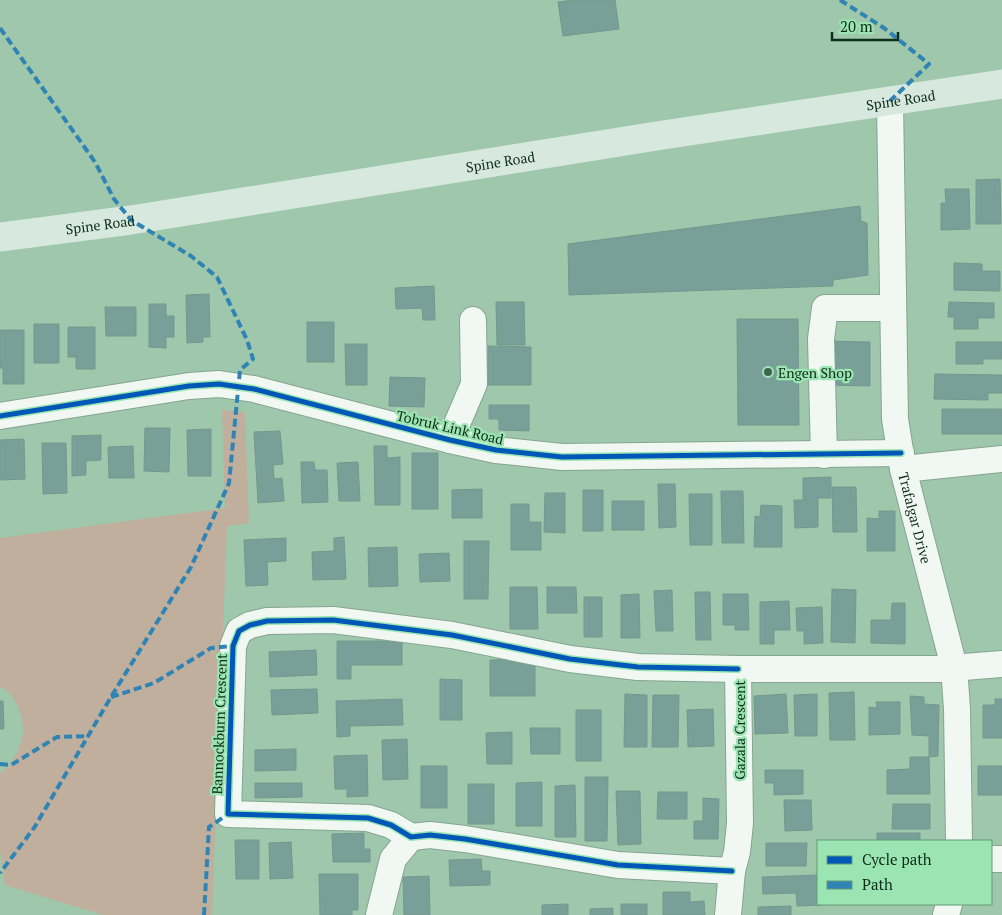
<svg xmlns="http://www.w3.org/2000/svg" width="1002" height="915" font-family="'PT Serif',serif">
<rect width="100%" height="100%" fill="#9fc7ac"/>
<!-- green -->
<path fill="#bfaf9c" d="M222,410L245,412L249,523L227,526L212,915H103L5,885L0,850V773C11,768 22,745 23,733C25,719 14,691 0,687V538L225,508Z"/>
<!-- building -->
<path fill="#78a098" stroke="#75978e" d="M573,0H615L619,29L563,36L558,2Z
M1000,179L1001,224H976V180Z
M945,189H969L970,229L941,230V203H946Z
M860,206L861,221L867,223L868,275L833,280V286L569,295L568,244Z
M954,263L982,264V271H1000V291L954,290Z
M434,286L435,320H423L422,308L396,309L395,288Z
M209,294L210,337H203V342L187,343L186,295Z
M496,302H524L525,345H497Z
M949,302L994,303V318H978V329H954V317H948Z
M149,304H166V316H174V337H166V348L149,347Z
M105,307H136V336H106Z
M737,319H798L799,425H738Z
M307,322H334V362H307Z
M34,324H59V363H34Z
M68,327H95V369H76V357H68Z
M0,330H24V384H3V368H0Z
M826,341L870,342V386L825,385Z
M956,342H1002V359H983V364H956Z
M345,344H367V385H346Z
M488,346L531,347V385H488Z
M935,374L1002,375V393H988V400L934,399Z
M390,377L425,378L424,407L389,406Z
M489,405H529V431L499,430V419H489Z
M942,409H1002V434H942Z
M145,428H170L169,472L144,471Z
M211,429V476H188L187,430Z
M280,431L283,464L273,465L274,479L282,478L284,501L258,503L254,432Z
M101,435V460L86,461V475L72,476V436Z
M24,439L25,479L0,480V440Z
M42,443H66L67,493L43,494Z
M133,446L134,478H109L108,447Z
M374,446H387V458L400,457V505H375Z
M412,453H438V509H412Z
M301,462H314L315,470H327L328,502L302,503Z
M358,462L360,501H339L337,463Z
M831,477V498H818V527L795,528L794,500H803V478Z
M658,484H675L676,527L659,528Z
M832,487H856L857,532H833Z
M482,489V518H452V490Z
M583,490H603V531H583Z
M721,491H743L744,543H722Z
M545,493H565V533L544,532Z
M689,494H712V545H690Z
M612,501H644V530H612Z
M511,504H529V522H541V550H511Z
M761,505L782,506V547H754L755,516L760,517Z
M879,511H895V551H867V518L879,519Z
M344,537L346,579L313,580L312,552L334,551V538Z
M286,538V561L267,562L268,585L246,586L244,540Z
M464,541H489L488,599H464Z
M397,547L398,586L369,587L368,548Z
M449,553L450,581L420,582L419,554Z
M510,587H537L538,629H510Z
M547,587H576L577,613H547Z
M832,589L856,590L855,643L831,642Z
M672,590L673,631H656L654,591Z
M695,592H710L711,640H696Z
M639,594L640,638H621V595Z
M723,594H748L749,630H735V625H723Z
M584,597H602V637H584Z
M789,601L790,630H774V644H760V602Z
M892,603H905V644L871,643V620H891Z
M822,607L823,643L804,644V631H797L796,608Z
M337,641H402V665H351V679H337Z
M316,650L317,675L270,677L269,652Z
M535,659V696H490V660Z
M440,679L462,680V720H440Z
M317,689L318,713L272,715L271,690Z
M854,692L855,740H830L829,693Z
M625,694L647,695V747H624Z
M786,694L788,733L755,734L754,696Z
M817,694V736H795L794,695Z
M653,695H679L678,747H652Z
M910,696L924,697V704L939,705L938,756L929,757V736L912,735Z
M402,699L403,725L350,726V736L337,737L336,701Z
M995,699H1002V738H983V705H995Z
M0,701H3L4,729H0Z
M876,702H900V734L869,735V707L877,708Z
M713,709L714,746L688,747L687,710Z
M576,710H601V761H576Z
M530,728H560V754H531Z
M512,732V764H487L486,733Z
M407,739L408,779L383,780L382,740Z
M296,749V770L255,771V750Z
M367,755L368,796L347,797V789H335L334,756Z
M910,757H929L930,794H887V770L910,769Z
M421,766H447V808H421Z
M978,766H1002V795H978Z
M765,770H803V794L774,795V783H765Z
M585,777H608L607,841H585Z
M542,782V826H516V783Z
M255,783H302V797L255,798Z
M468,784H494V824H468Z
M575,785L576,837H555V786Z
M616,791H640L641,844L618,845Z
M658,792H687V819H657Z
M703,798L719,799L718,839H694V821H703Z
M784,800H811L812,830L785,831Z
M893,804H930V829H892Z
M364,833V849H370V862H333L332,834Z
M877,833H920V841H877Z
M235,840H259V879H236Z
M291,842L293,878L270,879L269,843Z
M766,843H807L806,866H766Z
M481,859L482,871H490V885L450,886L449,860Z
M319,874H358V910H352V915H320Z
M818,875V904L822,905L797,906L796,893L763,894L762,877Z
M429,876L430,915H404L403,877Z
M663,892H690V902L704,901L705,915H663Z
M568,904V915H542V905Z
M621,904H647V915H621Z
M791,906V915H758V907Z
M613,908V915H590V909Z"/>
<g fill="none" stroke-linecap="round" stroke-linejoin="round">
<!-- minor casing -->
<g stroke="#85a590" stroke-width="28">
<g id="minor">
<path id="s1" d="M890,101L895,419L903,469L954,667L957,709L959,841"/>
<path d="M0,416L189,386L219,384L254,389L450,440L496,450L562,457L901,453"/>
<path d="M450,440L474,384L473,320"/>
<path d="M824,455L821,339L825,308H893"/>
<path d="M903,469L1002,459"/>
<path d="M991,859H1002"/>
<path d="M732,871L618,865L465,839L430,835L411,837L391,825L368,818L228,814L233,646L239,631L250,625L267,621L333,620L452,635L570,659L638,667L738,669"/>
<path d="M379,915L393,859L411,837"/>
<path d="M728,915L732,871L737,852L740,823L738,669H939L1002,664"/>
<path d="M946,915L949,904"/>
</g>
</g>
<!-- major casing -->
<g stroke="#d4e6da" stroke-width="29">
<g id="major">
<path id="s2" d="M0,237L131,220L663,135L1002,84"/>
</g>
</g>
<!-- minor -->
<use href="#minor" stroke="#f1f7f3" stroke-width="26"/>
<!-- major -->
<use href="#major" stroke="#d7e8de" stroke-width="28"/>
<!-- quiet -->
<path stroke="#3084b3" stroke-width="4" stroke-dasharray="8 4" stroke-linecap="butt" d="M840,0L884,28L929,64L890,101
M0,28L95,162L114,199L131,220L191,256L217,277L247,340L253,359L240,370L229,483L191,567L111,697L34,828L0,873
M111,697L154,683L211,648L233,646
M0,764L11,765L57,737L88,736
M204,915L209,827L228,814"/>
<!-- cycleway casing -->
<g stroke="#9be5b2" stroke-width="8">
<path id="cycleway" d="M0,416L189,386L219,384L254,389L450,440L496,450L562,457L901,453
M732,871L618,865L465,839L430,835L411,837L391,825L368,818L228,814L233,646L239,631L250,625L267,621L333,620L452,635L570,659L638,667L738,669"/>
</g>
<!-- cycleway -->
<use href="#cycleway" stroke="#0057b8" stroke-width="5"/>
</g>
<!-- markers -->
<circle fill="#41634d" stroke="#9be5b2" stroke-width="2" cx="768" cy="372" r="5"/>
<g text-anchor="middle" dominant-baseline="central" stroke-width="4.5" stroke-linejoin="round" paint-order="stroke">
<!-- street labels -->
<g font-size="14" fill="#0e2d1a" stroke="#9be5b2">
<text stroke="none"><textPath href="#s2" startOffset="911">Spine Road</textPath></text>
<text stroke="none"><textPath href="#s2" startOffset="506">Spine Road</textPath></text>
<text stroke="none"><textPath href="#s2" startOffset="101">Spine Road</textPath></text>
<text transform="translate(450 427) rotate(13)">Tobruk Link Road</text>
<text stroke="none"><textPath href="#s1" startOffset="419">Trafalgar Drive</textPath></text>
<text transform="translate(219 724) rotate(-88)">Bannockburn Crescent</text>
<text transform="translate(739 730) rotate(-90)">Gazala Crescent</text>
</g>
<!-- poi labels -->
<g font-size="14" fill="#0e2d1a" stroke="#9be5b2" text-anchor="start">
<text x="778" y="372">Engen Shop</text>
</g>
</g>
<!-- legend -->
<rect x="817" y="840" width="175" height="65" fill="#9be5b2" stroke="#639b75"/>
<rect x="827" y="856" width="25" height="8" fill="#0057b8" stroke="#639b75"/>
<text x="862" y="865" font-size="15" fill="#0e2d1a">Cycle path</text>
<rect x="827" y="881" width="25" height="8" fill="#3084b3" stroke="#639b75"/>
<text x="862" y="890" font-size="15" fill="#0e2d1a">Path</text>
<!-- scale -->
<path d="M832 32v8h66v-8" fill="none" stroke="#0e2d1a" stroke-width="2.5"/>
<text x="840" y="32" font-size="15" fill="#0e2d1a" stroke="#9be5b2" stroke-width="4" paint-order="stroke">20 m</text>
</svg>
